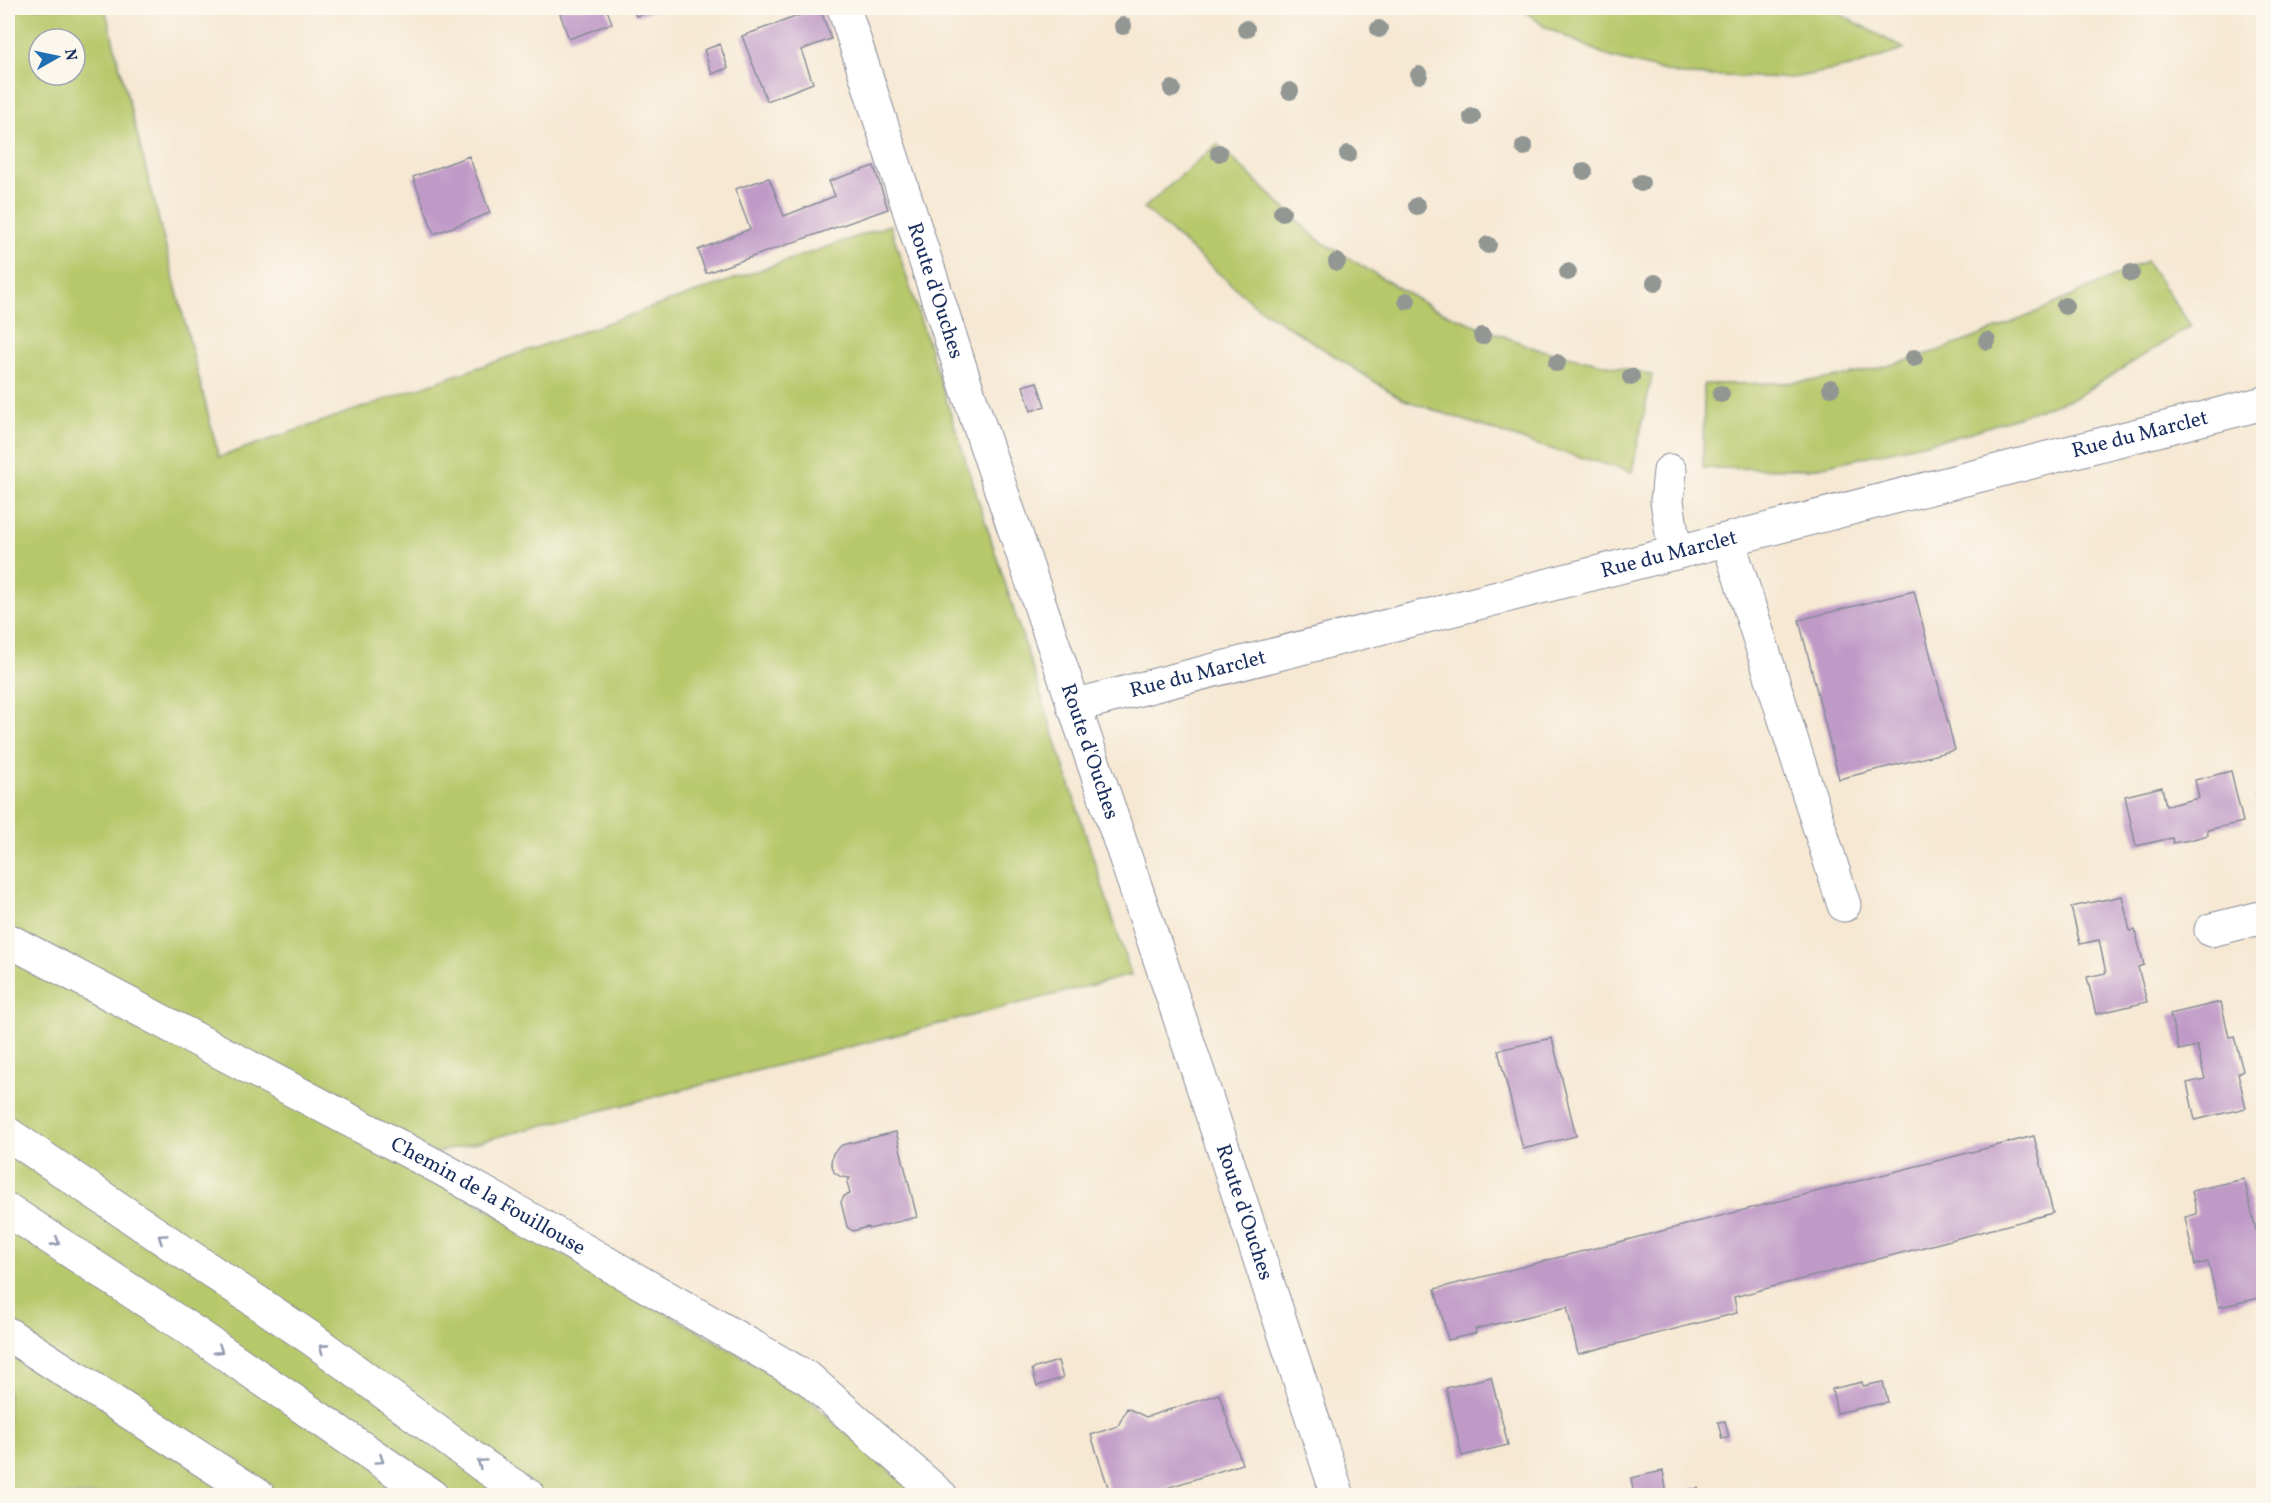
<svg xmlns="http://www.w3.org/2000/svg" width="2271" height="1503" font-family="Vollkorn,serif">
<rect width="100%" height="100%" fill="#fbf7ec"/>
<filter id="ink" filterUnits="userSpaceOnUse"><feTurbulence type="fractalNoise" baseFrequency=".0167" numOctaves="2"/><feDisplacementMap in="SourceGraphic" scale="12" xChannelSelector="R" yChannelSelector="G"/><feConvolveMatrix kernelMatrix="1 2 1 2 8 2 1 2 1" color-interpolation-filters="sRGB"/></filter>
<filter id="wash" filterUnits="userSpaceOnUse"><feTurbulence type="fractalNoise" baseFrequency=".008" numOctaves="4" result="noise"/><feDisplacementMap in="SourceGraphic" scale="24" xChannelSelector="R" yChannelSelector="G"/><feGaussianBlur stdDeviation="1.35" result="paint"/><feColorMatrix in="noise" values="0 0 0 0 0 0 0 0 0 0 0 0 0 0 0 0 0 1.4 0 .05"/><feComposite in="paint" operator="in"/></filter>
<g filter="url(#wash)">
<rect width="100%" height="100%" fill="#f6e8d3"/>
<!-- green -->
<path fill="#b7c86b" stroke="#697c64" stroke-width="1.5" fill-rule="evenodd" d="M8,8H105L219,457L890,225L1131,975L404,1161L795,1387L917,1495H8ZM39,39H75V75H39Z
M1521,8H1829L1905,49L1855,66L1792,78L1681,75L1610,57L1545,27Z
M1217,144L1317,239L1432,308L1537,349L1652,375L1632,472L1537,445L1402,399L1256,306L1144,208Z
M2146,261L2191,326L2076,397L1963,435L1810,469L1703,468L1704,384C1738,383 1775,385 1809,381C1925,367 2041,312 2146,261Z"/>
<g id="blocks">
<!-- building -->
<path fill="#c09ac7" d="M558,8H612L607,10L612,23L569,39Z
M633,8H661L636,16Z
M820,8L831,39L801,50L813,83L767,101L742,36Z
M720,44L728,68L712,74L704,50Z
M469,156L490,213L434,234L413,177Z
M874,166L888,209L706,273L698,250L750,229L735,189L769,178L784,216L835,196L829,181Z
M1037,382L1045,406L1031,411L1023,386Z
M1914,591L1955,750L1839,779L1799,620Z
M2231,771L2243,822L2207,830L2208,835L2190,840L2173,843L2172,838L2136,846L2125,796L2162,787L2166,806L2199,798L2195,780Z
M2264,792V823H2263L2256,793Z
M2122,896L2130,931L2135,930L2144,965L2138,967L2147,1002L2096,1014L2087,977L2106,973L2099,940L2080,944L2071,907Z
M2221,1002L2229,1037L2234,1036L2243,1071L2238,1073L2246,1108L2195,1120L2187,1083L2205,1079L2197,1046L2179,1050L2170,1014Z
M1552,1038L1576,1136L1523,1149L1498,1050Z
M896,1132L917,1217L869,1229L868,1227L853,1231L847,1227L841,1202L844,1196L850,1194L847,1182L850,1178L841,1177L834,1172L831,1162L833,1153L842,1145Z
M2034,1136L2053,1213L1734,1297L1737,1313L1578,1354L1567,1307L1475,1329L1476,1333L1448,1340L1435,1289Z
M2244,1179L2264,1264V1297L2219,1307L2208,1262L2195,1265L2185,1217L2197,1214L2192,1191Z
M1058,1361L1063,1378L1037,1386L1032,1369Z
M1491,1377L1508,1445L1462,1456L1446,1388Z
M1862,1382L1863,1386L1883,1382L1888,1402L1837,1413L1832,1389Z
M1219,1394L1242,1464L1154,1492L1152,1496H1111L1091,1435L1118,1426L1127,1408L1146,1417Z
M1725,1421L1729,1437L1722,1439L1718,1422Z
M1663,1471L1667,1494L1698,1488L1700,1496H1634L1631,1478Z"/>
</g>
</g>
<g filter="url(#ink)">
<use href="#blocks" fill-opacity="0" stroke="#888c98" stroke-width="1.5"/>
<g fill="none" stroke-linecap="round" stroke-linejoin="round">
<!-- minor casing -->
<g stroke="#888c98" stroke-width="35">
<g id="minor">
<path id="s1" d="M844,8L968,392L1197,1069L1338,1496"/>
<path d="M1670,471L1667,501L1675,553"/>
<path d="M1728,540L1844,905"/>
<path id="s2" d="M1073,706L2264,403"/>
<path d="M2211,930L2264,917"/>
<path id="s3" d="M8,940L444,1170L809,1379L941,1496"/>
<path d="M8,1334L259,1496"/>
</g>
</g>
<!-- major casing -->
<g stroke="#888c98" stroke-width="35">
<path id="major" d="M8,1134L312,1339L481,1464L529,1496
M8,1210L201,1337L432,1496"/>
</g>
<!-- minor -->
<use href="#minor" stroke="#fff" stroke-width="33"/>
<!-- major -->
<use href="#major" stroke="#fff" stroke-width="33"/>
</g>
<!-- trees -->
<g fill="#939794">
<circle cx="1123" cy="26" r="9"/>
<circle cx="1246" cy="29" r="9"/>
<circle cx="1379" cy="29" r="9"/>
<circle cx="1419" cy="75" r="9"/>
<circle cx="1172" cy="89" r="9"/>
<circle cx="1290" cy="91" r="9"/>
<circle cx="1472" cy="117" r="9"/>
<circle cx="1524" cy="147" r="9"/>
<circle cx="1219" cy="153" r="9"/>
<circle cx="1348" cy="154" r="9"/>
<circle cx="1584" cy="171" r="9"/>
<circle cx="1641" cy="183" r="9"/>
<circle cx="1417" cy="206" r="9"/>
<circle cx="1282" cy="212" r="9"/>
<circle cx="1488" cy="245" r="9"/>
<circle cx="1337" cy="262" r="9"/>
<circle cx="1568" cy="272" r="9"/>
<circle cx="2131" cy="273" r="9"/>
<circle cx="1655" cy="283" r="9"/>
<circle cx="1407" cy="301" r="9"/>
<circle cx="2065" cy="306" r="9"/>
<circle cx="1482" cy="336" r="9"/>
<circle cx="1987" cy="341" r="9"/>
<circle cx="1914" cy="358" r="9"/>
<circle cx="1557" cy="363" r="9"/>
<circle cx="1631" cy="377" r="9"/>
<circle cx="1831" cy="388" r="9"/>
<circle cx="1721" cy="394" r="9"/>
</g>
<!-- one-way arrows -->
<defs><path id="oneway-chevron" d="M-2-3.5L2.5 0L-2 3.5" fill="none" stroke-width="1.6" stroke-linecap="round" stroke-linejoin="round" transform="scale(1.5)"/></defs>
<g stroke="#8d97ae">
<use href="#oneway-chevron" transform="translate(162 1238) rotate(-146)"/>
<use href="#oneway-chevron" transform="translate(56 1242) rotate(33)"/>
<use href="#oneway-chevron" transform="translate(323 1348) rotate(-144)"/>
<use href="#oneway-chevron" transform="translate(219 1350) rotate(34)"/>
<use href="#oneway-chevron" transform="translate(380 1460) rotate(34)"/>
<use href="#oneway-chevron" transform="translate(481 1463) rotate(-145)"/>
</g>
</g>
<g text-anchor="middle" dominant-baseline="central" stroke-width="4.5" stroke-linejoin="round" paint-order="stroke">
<!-- street labels -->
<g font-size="21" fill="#1b2f5e" stroke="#fbf7ec">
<text stroke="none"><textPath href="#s1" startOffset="297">Route d'Ouches</textPath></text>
<text stroke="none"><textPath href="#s2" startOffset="1101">Rue du Marclet</textPath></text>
<text stroke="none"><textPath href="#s2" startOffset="615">Rue du Marclet</textPath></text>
<text stroke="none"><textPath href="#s2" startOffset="129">Rue du Marclet</textPath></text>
<text stroke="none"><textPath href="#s1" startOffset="783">Route d'Ouches</textPath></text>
<text stroke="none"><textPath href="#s3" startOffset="544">Chemin de la Fouillouse</textPath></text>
<text stroke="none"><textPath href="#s1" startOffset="1269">Route d'Ouches</textPath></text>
</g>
</g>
<!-- margin -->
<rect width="2271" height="1503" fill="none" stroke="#fbf7ec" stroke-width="30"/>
<!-- north arrow -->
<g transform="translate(57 57) rotate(81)"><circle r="28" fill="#fbf7ec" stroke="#a1a7b3" stroke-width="1.5"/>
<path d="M0-4.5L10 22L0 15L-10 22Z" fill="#1f6fb2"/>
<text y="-9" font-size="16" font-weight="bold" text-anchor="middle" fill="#1b2f5e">N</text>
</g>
</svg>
